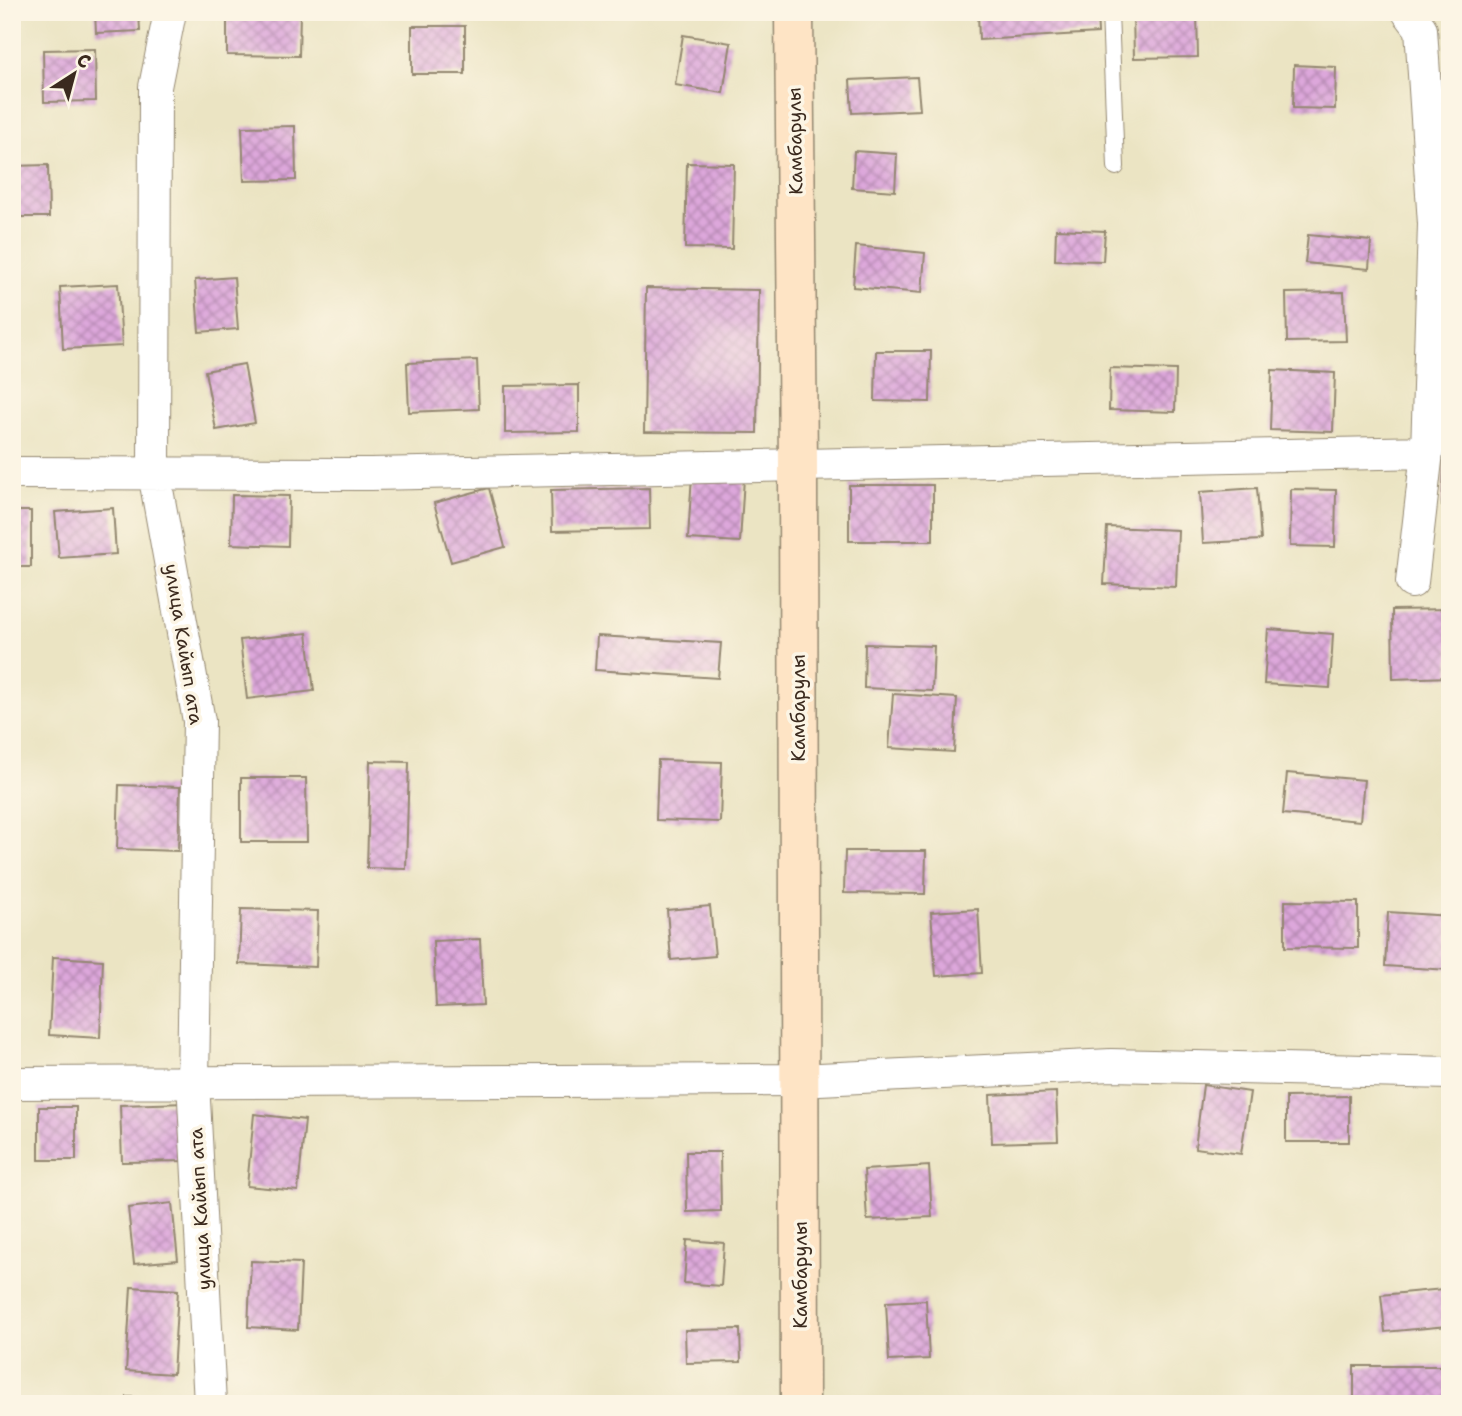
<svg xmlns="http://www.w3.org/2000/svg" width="1462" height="1416" font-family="'Shantell Sans',sans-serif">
<defs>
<pattern id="building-cross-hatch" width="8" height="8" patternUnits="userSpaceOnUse" patternTransform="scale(1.75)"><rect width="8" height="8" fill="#dda7db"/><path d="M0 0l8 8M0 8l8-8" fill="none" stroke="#b488b1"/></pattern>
</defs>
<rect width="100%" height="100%" fill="#fcf5e5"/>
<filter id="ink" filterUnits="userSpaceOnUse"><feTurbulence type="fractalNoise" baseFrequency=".0143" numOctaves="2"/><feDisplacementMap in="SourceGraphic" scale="14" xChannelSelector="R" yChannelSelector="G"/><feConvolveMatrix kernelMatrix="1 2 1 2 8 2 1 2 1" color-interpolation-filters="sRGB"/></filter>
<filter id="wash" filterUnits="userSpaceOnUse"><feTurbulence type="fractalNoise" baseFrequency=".00686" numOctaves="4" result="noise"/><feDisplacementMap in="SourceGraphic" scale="28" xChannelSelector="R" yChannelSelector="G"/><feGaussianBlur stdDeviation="1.57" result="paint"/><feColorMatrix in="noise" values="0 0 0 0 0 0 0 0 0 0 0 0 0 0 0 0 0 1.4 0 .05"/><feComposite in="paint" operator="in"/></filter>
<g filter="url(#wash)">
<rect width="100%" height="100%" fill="#ebe4c3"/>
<g id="blocks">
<!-- building -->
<path fill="url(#building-cross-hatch)" d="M95,12H139L140,31L96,33Z
M227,12H300L299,56L227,55Z
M978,12H1097L1098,33L979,40Z
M1133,12H1197L1198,57L1134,58Z
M412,26H465V74H412Z
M683,35L731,43L723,93L675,85Z
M95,49L96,101L44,102L43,50Z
M1294,65L1336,67L1335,109L1293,108Z
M917,77L920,110L852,113L850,80Z
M295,126L296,180L244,181L242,127Z
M854,151L897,154L895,191L852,188Z
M687,163L734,164L732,249L685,248Z
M48,165L49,217H12V166Z
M1056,229L1105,231L1103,261L1055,260Z
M1308,235L1371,241L1369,269L1305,263Z
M856,246L925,253L922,293L853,287Z
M234,277L238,329L199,332L195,280Z
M118,284L122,346L63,349L60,287Z
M646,288L759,290L757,433L644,432Z
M1344,292L1346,341L1287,342L1286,293Z
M876,351H931L930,402L875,401Z
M477,360L479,409L409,412L407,363Z
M244,364L255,423L216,430L205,371Z
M1110,368L1176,370L1175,412L1109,410Z
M1272,370L1335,373L1333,432L1270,430Z
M579,385V432L505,433V386Z
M1445,457H1450V506H1442Z
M692,475L744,478L740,542L688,539Z
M849,485H933V541H849Z
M489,488L505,547L451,562L434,503Z
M649,488L650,529L552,531L551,490Z
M1257,488L1261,540L1203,543L1200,492Z
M1291,489L1336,490L1335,547L1290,546Z
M232,495L289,496L288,546L231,544Z
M113,508L116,554L59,558L55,512Z
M12,511H31V567H12Z
M1107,527L1178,530L1176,587L1104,584Z
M1450,609V677L1393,679L1392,610Z
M1268,629L1333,634L1330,688L1264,684Z
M307,633L314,691L247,699L240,640Z
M597,636L721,643L718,678L595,670Z
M865,644L934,646L932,691L864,688Z
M893,694L957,698L954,752L889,748Z
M658,760L722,762L720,822L656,820Z
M370,761L409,762L406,869L367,868Z
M1287,773L1364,780L1360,821L1283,814Z
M241,778H306L307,842H241Z
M119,785L180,787L178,851L117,849Z
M845,851H926L925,894L844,893Z
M1285,901L1358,902V948L1285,947Z
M710,906L715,956L671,960L667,910Z
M241,909L318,911L316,967L239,964Z
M978,909L982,973L936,976L931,912Z
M1388,912L1450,916V970L1385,966Z
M480,939L483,1005L436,1007L433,941Z
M53,957L103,960L100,1038L49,1035Z
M1203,1085L1250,1092L1241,1154L1195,1148Z
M1056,1092L1058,1141L992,1143L990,1095Z
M1349,1096V1142H1286V1097Z
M187,1103L188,1161L122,1162L120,1105Z
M39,1107H76V1160H39Z
M254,1114L305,1120L298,1191L247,1186Z
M686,1152H720L721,1211L687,1212Z
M929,1166L932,1217L867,1220L864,1170Z
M172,1203L178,1260L134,1264L128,1208Z
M687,1240L724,1243L721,1286L684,1283Z
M251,1261L301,1263L298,1330L248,1327Z
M131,1287L178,1290L173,1374L126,1371Z
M1443,1289L1447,1326L1385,1332L1381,1295Z
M926,1300L929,1359L889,1361L886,1302Z
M740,1329L741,1362L686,1363L685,1330Z
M1354,1366H1450V1403L1354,1402Z
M127,1397H181V1404H127Z"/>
</g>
</g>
<g filter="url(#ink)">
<use href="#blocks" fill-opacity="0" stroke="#938770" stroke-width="2"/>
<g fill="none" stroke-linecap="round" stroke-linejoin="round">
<!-- lane casing -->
<g stroke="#938770" stroke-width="18">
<path id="lane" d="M1110,12L1116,167"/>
</g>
<!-- street casing -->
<g stroke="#938770" stroke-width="34">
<path id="street" d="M170,12L155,87L154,473L199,721L193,1081L210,1404
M1408,12L1421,29L1434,224L1427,452L1412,582
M12,473L371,474L1427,452
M12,1083L799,1080L1111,1065L1450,1073"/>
</g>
<!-- secondary casing -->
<g stroke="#938770" stroke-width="41">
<path id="secondary" d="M794,12L798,464L800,1404"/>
</g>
<!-- lane -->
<use href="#lane" stroke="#fff" stroke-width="16"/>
<!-- street -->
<use href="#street" stroke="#fff" stroke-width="32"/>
<!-- secondary -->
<use href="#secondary" stroke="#fee4c5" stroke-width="38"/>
</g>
</g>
<g text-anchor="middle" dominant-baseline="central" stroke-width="7" stroke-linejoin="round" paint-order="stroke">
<!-- street labels -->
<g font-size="19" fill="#3b2a1e" stroke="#fcf5e5">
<text transform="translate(795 141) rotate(-91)">Камбарулы</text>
<text transform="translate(184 644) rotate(81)">улица Кайып ата</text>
<text transform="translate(798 708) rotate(-90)">Камбарулы</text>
<text transform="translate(200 1209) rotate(-93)">улица Кайып ата</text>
<text transform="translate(800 1275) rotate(-90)">Камбарулы</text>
</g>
</g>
<!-- margin -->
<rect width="1462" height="1416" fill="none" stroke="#fcf5e5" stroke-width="42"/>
<!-- north arrow -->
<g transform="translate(74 74) rotate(36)" stroke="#fcf5e5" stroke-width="5" paint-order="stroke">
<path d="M0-5L12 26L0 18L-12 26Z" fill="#3b2a1e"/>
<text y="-10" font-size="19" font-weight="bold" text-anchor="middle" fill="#3b2a1e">С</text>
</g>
</svg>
